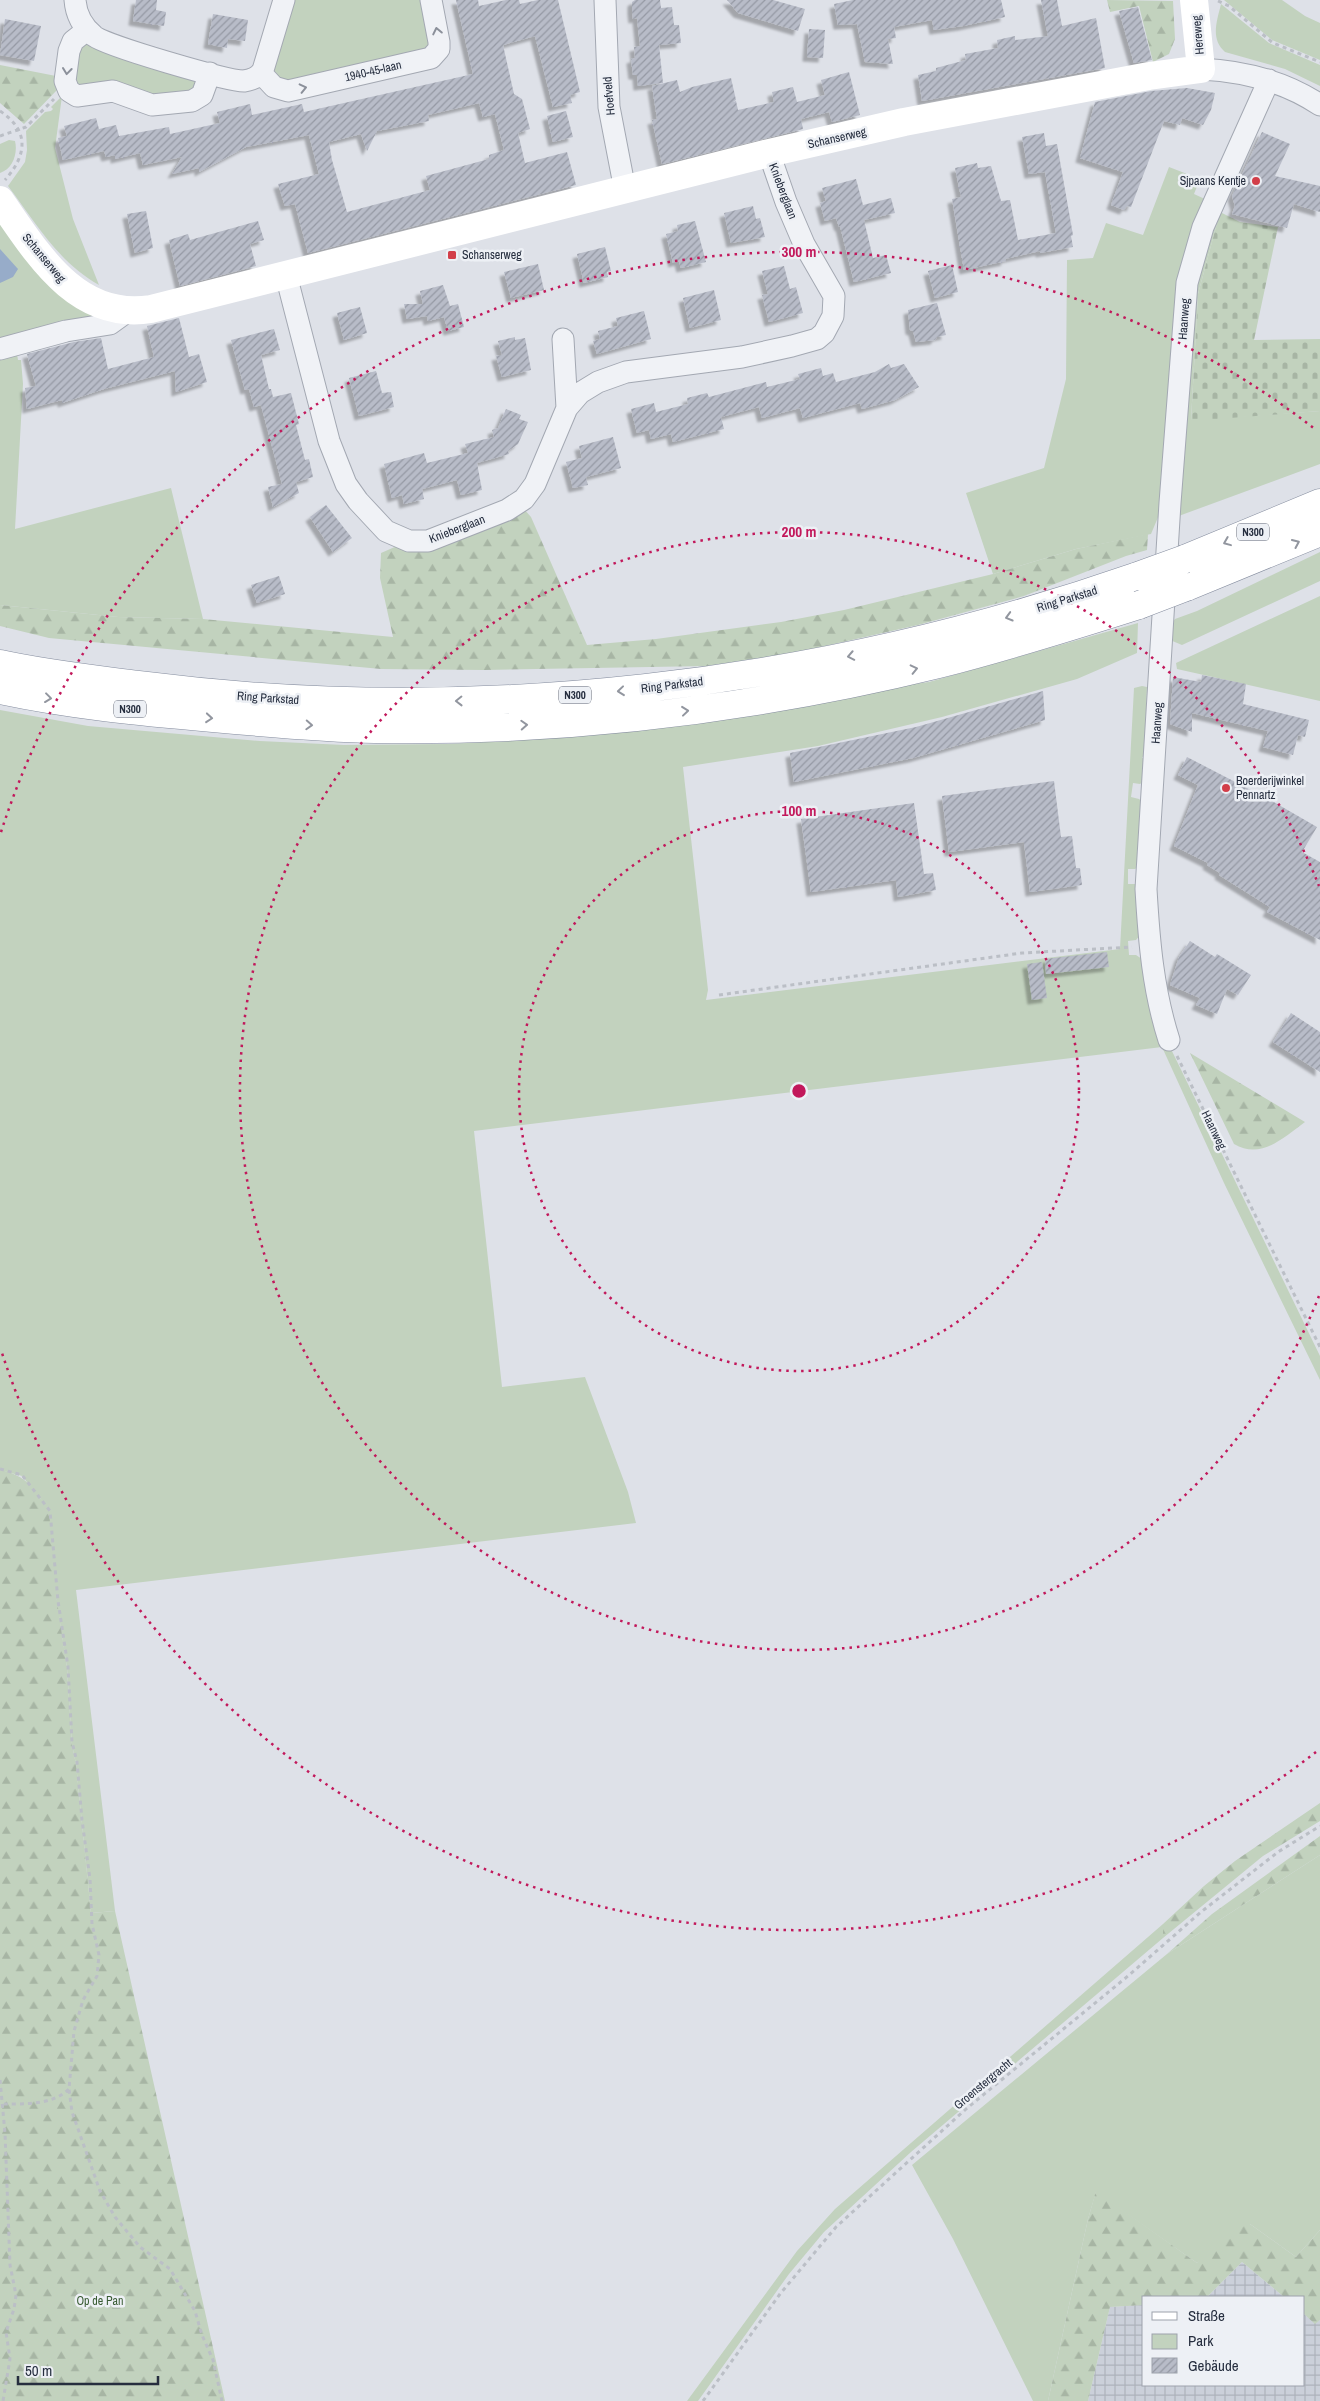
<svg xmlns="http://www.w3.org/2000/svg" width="1320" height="2401" font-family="'Archivo Narrow',sans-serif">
<defs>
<pattern id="industrial-grid" width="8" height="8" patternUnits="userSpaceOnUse" patternTransform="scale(1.25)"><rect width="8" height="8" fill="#cbd0da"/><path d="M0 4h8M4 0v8" fill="none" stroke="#aeb3bc"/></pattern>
<pattern id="forest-firs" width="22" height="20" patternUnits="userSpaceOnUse" patternTransform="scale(1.25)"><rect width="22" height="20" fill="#c2d2be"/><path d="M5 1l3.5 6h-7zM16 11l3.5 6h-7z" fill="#a7b5a4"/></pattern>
<pattern id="cemetery-stones" width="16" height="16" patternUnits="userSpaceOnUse" patternTransform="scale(1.25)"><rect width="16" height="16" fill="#c2d2be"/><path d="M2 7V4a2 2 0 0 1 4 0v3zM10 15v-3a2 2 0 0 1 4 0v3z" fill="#a7b5a4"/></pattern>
<pattern id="building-hatch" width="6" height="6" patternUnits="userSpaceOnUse" patternTransform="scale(1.25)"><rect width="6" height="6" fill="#b8bcc8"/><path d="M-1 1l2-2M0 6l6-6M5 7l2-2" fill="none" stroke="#9599a4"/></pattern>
<filter id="shadow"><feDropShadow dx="-4.5" dy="4.5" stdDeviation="1" flood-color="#0004"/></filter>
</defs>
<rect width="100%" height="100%" fill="#dee1e8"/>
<!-- industrial -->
<path fill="url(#industrial-grid)" d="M1242,2262L1284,2297H1207Z
M1144,2305V2385H1304V2314L1315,2323L1320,2320V2401H1088L1110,2307Z"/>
<!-- green -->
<path fill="#c2d2be" d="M291,0H425L432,47L283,84L271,71Z
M1224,0H1282L1305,16L1320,23V60L1272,40Z
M1221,4L1269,43L1320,65V86L1285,69L1225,52C1210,39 1217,21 1221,4Z
M82,40L194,76L198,85L180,97L87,91L71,81Z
M62,96L55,148L73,219L99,285C58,262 36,223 8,186L25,162L27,150L26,131L45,112L51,111L53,109L51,107Z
M9,140L15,141C18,153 13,169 0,173V144Z
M1169,167L1200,179L1194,194L1207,200L1164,503L1151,534L1076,549L993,574L966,493L1044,468L1066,379L1067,260L1093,258L1106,223L1143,235Z
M1220,212L1198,294L1191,420L1320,411V464L1176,517L1197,268Z
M0,219L103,318L0,338Z
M17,354L18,360H21L23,384L15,529L171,488L203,619L118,617L0,605V358Z
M1320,552V581L1182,645L1170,640L1171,624L1175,619L1197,611Z
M1320,596V701L1177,669L1176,663Z
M1138,623L1137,653L1077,679L942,717L818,746L683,767L708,990L706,1000L1120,949L1134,688L1142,686L1147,687L1144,755L1142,758H1148L1147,779L1140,784L1133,783L1131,797L1139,799L1145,804L1142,864L1135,869H1128V884H1135L1141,891L1142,933L1136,940L1128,941L1129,955H1136L1145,961L1170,1047L1320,1356V1380L1224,1183L1162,1047L474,1131L502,1387L585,1377L628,1492L636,1523L76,1590L115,1911L91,1913L76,1764L72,1745L67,1668L41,1499L22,1476L0,1470V710L88,726L260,741L344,745L448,744L522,740L594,734L850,693L929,682Z
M1320,1855V2230L1296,2257L1250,2224L1197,2263L1096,2192L1088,2219L1048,2401H1033L953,2239L912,2165L1167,1954Z
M1163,1924V1938L911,2152L824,2232L789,2274L698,2401H687L797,2251L835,2209Z"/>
<!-- forest -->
<path fill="url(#forest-firs)" d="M1107,0L1173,1L1175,39L1169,54L1153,62L1139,6L1110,12Z
M0,65L56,76L55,86L57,90L24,124L0,103Z
M523,508L531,517L587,645L656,639L781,622L844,610L993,574L1076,549L1148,534L1147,550L1126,556L1024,596L918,625L794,653L707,666L484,670L381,669L49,638L0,626V605L118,617L203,619L393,637L380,578L381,553L397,546Z
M1190,1053L1305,1122C1283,1138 1261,1160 1234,1144Z
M0,1470C26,1475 36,1489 49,1512L57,1601L67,1668L72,1745L76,1764L91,1913L115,1911L225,2401H0Z
M1320,1803V1821L1263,1856L1163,1938V1924L1204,1886L1235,1861Z
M1320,1836V1855L1167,1954L1212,1914Z
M1096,2191L1197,2263L1232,2224H1250L1296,2257L1320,2230V2320L1315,2324L1304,2314V2297H1284L1242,2262L1207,2297H1144V2305L1110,2307L1088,2401H1048L1088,2219Z"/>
<!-- cemetery -->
<path fill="url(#cemetery-stones)" d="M1220,212L1240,222L1278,227L1254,340L1320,339V411L1191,421L1198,294Z"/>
<!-- water -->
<path fill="#97acc9" d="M0,249L18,269L13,277L0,283Z"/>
<!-- building -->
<path fill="url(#building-hatch)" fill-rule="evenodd" filter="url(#shadow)" d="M136,0H157L156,10L166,12L164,26L133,21Z
M456,0H478L479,6L506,0H519L520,4L538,0H558L580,92L570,95L572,103L553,107L535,36L503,45L514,94L522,99L530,129L518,133L525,163L567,152L576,185L308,253L295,204L285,206L278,184L319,174L309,135L246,147L199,172V168L172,174L182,157L143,165L140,153L115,159V155L106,157L104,151L63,160L58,138L67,136L64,126L96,118L99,129L116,125L119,136L169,127L170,134L220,123L217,112L250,104L252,115L302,104L304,112L473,74ZM479,103L483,117L495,114L504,150L489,155V159L426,176L430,190L347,212L332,160L329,142L361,134L367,151L377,131L429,121L428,115Z
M635,0H660L661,8L672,7L674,25H679L681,43L659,45L663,83L638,86L637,75H633L631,59L635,58L634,47L640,46L637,18L633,19L632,10V2Z
M727,0H773L805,9L798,31L738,13Z
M853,0H1001L1005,17L963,26L934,30L932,20L894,27L896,38L888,39L893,64L865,62L857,24L838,25L834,4Z
M1041,0H1057L1062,26L1096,18L1105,68L922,101L918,75L936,71V68L966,60L965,54L998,48L997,40L1015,36V40L1048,36Z
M1138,7L1152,60L1134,63L1119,11Z
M213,14L248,20L245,41L228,39L227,48L208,44Z
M5,19L41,26L34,61L0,55Z
M809,29L825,30L823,58L807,57Z
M849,72L860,115L832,122L829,112L801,119L803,129L662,164L652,120L657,119L652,86L677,80L680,92L692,87L731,78L736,100L733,102L736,101L738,110L774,102L772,92L793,87L797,102L825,95L821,80Z
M1187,88L1215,93L1211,110L1203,125L1182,118L1180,125L1164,121L1131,207L1127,206L1124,210L1111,205L1123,172L1080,158L1095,102L1151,91Z
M566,111L573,137L553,142L547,116Z
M1262,132L1290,144L1275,176L1320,186V212L1294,204L1287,228L1232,214L1235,206L1232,196Z
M1044,133L1046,146L1057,144L1073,235L1071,236L1073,247L1040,253V251L1005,259L1006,261L964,270L952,199L961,197L955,168L977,163L978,168L991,166L1001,201L1010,200L1018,240L1056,233L1045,172L1029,174L1022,137Z
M856,179L863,205L891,198L895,213L864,220L873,258L886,255L891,273L854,282L840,226L839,227L836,218L825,221L820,203L826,201L822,188Z
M753,206L756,219L760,218L765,237L731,243L724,213Z
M146,211L153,248L135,253L127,214Z
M258,221L264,240L250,244L256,266L180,286L169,240L188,234L190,240Z
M695,221L706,262L681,268L679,261L673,263L666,234L678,231L677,225Z
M605,247L611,271L607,272L608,277L584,283L577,254Z
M538,264L544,290L511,298L504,272Z
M952,265L958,292L935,298L928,271Z
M784,266L790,289L796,287L803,313L769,322L762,295L768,294L762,271Z
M443,285L450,306L458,304L464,327L448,331L444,317L428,321L427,316L407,319L404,304H423L420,291Z
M714,290L721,320L690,328L683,298Z
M937,303L946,335L937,337L935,340L916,342L913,331L910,330L908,310Z
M360,307L367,333L344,340L337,313Z
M644,311L651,339L597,354L593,341L600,339L598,331L618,326L616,318Z
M179,318L189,357L199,354L207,382L176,392L175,371L104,389L62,403V400L27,409L25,388L36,386L27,354L74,342L101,338L108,369L154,357L147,326Z
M274,329L280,350L261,355L269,389H271L273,397L291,393L299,424L296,425L305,460L309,459L313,477L296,482L299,493L273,507L268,487L282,484L261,405L254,407L249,389L245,390L231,340Z
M515,337V340L525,338L531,370L502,377L496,356L502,355L498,341Z
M889,364L891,368L904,364L919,387L895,400L862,409L860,403L803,418L800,408L762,418L759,407L721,417L724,429L673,442L671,434L651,439L649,430L637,433L631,409L654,403L656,412L688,404L687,398L707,393L709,397L766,382L767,387L800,379L798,374L821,368L823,376L833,373L836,382L875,372Z
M376,371L382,393L391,392L394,407L359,416L349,378Z
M506,409L521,415L519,419L528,422L518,444L508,451L509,454L477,463L482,490L461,495L457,480L422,489L424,499L404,504L402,495L392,498L384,464L424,453L427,463L468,453L465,444L494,437L492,430L498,428Z
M613,437L621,468L586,477L588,485L573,488L566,462L582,458L579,446Z
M326,505L352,538L333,552L310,517Z
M279,576L285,594L257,603L251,585Z
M1202,675L1246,684L1243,704L1309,720L1305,737L1298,735L1293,755L1263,747L1268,731L1192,713V732L1170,724L1173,677L1201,682Z
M1043,691L1045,720L913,758L794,782L790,753L916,727Z
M1187,757L1272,801L1317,827L1302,852L1320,862V940L1267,912L1270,907L1219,875L1220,873L1207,865L1208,863L1174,846L1198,785L1178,775Z
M1054,781L1061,837L1072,836L1076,868H1080L1082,885L1030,892L1024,842L949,852L942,796Z
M914,803L924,874L933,873L936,890L898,897L896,880L811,892L801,819Z
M1190,941L1215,957L1217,954L1251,975L1238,995L1227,989L1217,1014L1196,1005L1200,998L1170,985L1179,957Z
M1107,952L1109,967L1046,974L1045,959Z
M1042,962L1047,998L1032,1000L1027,964Z
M1291,1013L1320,1032V1072L1273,1042Z"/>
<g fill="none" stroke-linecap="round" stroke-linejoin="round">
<!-- street casing -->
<g stroke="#a3a8b2" stroke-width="23">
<path id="street" d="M75,0C76,14 83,27 94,36C107,46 227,81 244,81C251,80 259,77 263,70L284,0
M605,0L609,107L625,190
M87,30L73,41L69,51L65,81L69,91L77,96L113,91L152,105L192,101L202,95L210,73
M1201,69C1243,71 1284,81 1320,105
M261,73L274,87L288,91L431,58L439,49V42L431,0
M286,275L329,441L346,484L358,501L386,531L409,541H428L507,510L524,499L535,484L567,408L580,393L598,382L626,372L742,357L792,346L817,339L824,333L833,316L834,296L804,244L786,202L769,153
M563,339L567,408
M0,349L66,331L110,324L128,311
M1169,1040C1153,990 1149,941 1146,889L1170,503L1187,283L1203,227L1269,80"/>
</g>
<!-- highway casing -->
<g stroke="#858d9f" stroke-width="29">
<path id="highway" d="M1185,559L1320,503
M1186,587L1320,532
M0,664C45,674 92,679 138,685C474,728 819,687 1138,576
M0,690C69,705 143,712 213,718C267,723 321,728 375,729C564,732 755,709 939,664C1006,647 1073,626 1139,605"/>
</g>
<!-- path -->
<path stroke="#bbbfc6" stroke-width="3" stroke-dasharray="4 4" stroke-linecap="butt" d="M1218,1L1229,6L1273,43L1320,62
M0,111C30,131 27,155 5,180
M0,136L26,127L54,99
M719,995L1022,953L1132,947
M1177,1056L1320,1347
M0,1469L22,1475L50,1511L58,1601L68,1667L72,1742L77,1762L82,1820L90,1879L92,1924L99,1955L97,1976L83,2000L74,2031L69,2089L72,2112L100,2191L115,2217L140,2247L170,2269L195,2311L202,2335L213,2360L222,2401
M0,2080L5,2133L10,2265L16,2295L14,2309L6,2332L10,2359L3,2401
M4,2104C24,2104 53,2105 69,2089
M703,2401L780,2294L836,2227L966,2109L1128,1976L1201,1912L1278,1852L1320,1826"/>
<!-- street -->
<use href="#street" stroke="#f0f2f6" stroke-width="21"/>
<!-- secondary -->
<path stroke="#fff" stroke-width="28" d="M0,200C37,253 76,321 151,309L769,153L904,122L1149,76L1201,69L1194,0"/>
<!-- highway -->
<use href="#highway" stroke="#fff" stroke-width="28"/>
<!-- highway-bridge casing -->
<g stroke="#858d9f" stroke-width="29" stroke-linecap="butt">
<path id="highway-bridge" d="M1138,576L1185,559
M1139,605L1186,587"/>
</g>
<!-- highway-bridge -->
<use href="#highway-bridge" stroke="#fff" stroke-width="28"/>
</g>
<!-- one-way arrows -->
<defs><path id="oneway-chevron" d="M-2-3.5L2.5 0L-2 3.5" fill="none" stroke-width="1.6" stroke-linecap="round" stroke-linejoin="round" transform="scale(1.25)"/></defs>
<g stroke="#8b909a">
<use href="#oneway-chevron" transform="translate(437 31) rotate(-102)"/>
<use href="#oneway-chevron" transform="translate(67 71) rotate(97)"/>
<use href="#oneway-chevron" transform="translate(303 88) rotate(-13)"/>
</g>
<g stroke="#92969f">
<use href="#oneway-chevron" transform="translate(1227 542) rotate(158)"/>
<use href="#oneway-chevron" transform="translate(1296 543) rotate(-24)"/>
<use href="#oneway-chevron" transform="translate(1009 617) rotate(164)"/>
<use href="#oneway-chevron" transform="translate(851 656) rotate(169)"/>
<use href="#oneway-chevron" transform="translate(914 669) rotate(-13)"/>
<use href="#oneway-chevron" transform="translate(621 691) rotate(174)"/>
<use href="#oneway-chevron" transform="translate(48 698) rotate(7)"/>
<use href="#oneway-chevron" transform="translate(459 701) rotate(179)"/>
<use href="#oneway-chevron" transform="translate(685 711) rotate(-6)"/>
<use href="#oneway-chevron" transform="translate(209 718) rotate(5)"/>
<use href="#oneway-chevron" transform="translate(309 725) rotate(3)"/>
<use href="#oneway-chevron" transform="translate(524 725) rotate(-3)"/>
</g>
<!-- distance rings -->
<g fill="none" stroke="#c2185b" stroke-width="2.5" stroke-dasharray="2.5 5">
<circle cx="799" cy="1091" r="280"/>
<path d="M1319 1296A559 559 0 1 1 1319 886"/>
<path d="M1316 1752A839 839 0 0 1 1 1350M1 832A839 839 0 0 1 1316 430"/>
</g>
<!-- markers -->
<g fill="#d23e49" stroke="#edf0f5" stroke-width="2">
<circle cx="1256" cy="181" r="5"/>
<rect x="447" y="250" width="10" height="10" rx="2.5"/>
<circle cx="1226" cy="788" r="5"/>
</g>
<g text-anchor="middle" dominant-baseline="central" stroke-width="5" stroke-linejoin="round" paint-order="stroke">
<!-- shield labels -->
<g fill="#edf0f5" stroke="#626876" stroke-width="1">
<rect x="1237" y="523.5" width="32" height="17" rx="4"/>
<rect x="559" y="686.5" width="32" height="17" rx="4"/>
<rect x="114" y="700.5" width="32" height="17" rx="4"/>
</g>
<g font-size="11" font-weight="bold" fill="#262e3f">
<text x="1253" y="532">N300</text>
<text x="575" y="695">N300</text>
<text x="130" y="709">N300</text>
</g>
<!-- street labels -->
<g font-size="12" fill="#262e3f" stroke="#edf0f5">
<text transform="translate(1198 35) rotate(-95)">Hereweg</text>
<text transform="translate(373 71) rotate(-13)">1940-45-laan</text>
<text transform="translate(609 96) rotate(-95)">Hoefveld</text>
<text transform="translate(837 138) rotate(-13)">Schanserweg</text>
<text transform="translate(783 191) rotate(69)">Knieberglaan</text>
<text transform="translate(44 258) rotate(50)">Schanserweg</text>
<text transform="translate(1184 319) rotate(-86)">Haanweg</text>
<text transform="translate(457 529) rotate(-21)">Knieberglaan</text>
<text transform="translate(1067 599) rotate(-17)">Ring Parkstad</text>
<text transform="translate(672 685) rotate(-7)">Ring Parkstad</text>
<text transform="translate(268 698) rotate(4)">Ring Parkstad</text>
<text transform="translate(1157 723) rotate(-86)">Haanweg</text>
<text transform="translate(1214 1130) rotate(64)">Haanweg</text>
<text transform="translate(983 2084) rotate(-40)">Groenstergracht</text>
</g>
<!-- poi labels -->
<g font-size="12" fill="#262e3f" stroke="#edf0f5" text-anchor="start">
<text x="1246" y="181" text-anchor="end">Sjpaans Kentje</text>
<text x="462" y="255">Schanserweg</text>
<text x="1236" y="781">Boerderijwinkel<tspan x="1236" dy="14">Pennartz</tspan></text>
</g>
<!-- park labels -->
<g font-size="12" fill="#385b33" stroke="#edf0f5">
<text x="100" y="2301">Op de Pan</text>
</g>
</g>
<circle cx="799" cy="1091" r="8" fill="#c2185b" stroke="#edf0f5" stroke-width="2.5"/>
<g font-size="15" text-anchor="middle" font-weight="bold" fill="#c2185b" stroke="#edf0f5" stroke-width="5" stroke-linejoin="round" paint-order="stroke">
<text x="799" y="257">300 m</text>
<text x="799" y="537">200 m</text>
<text x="799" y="816">100 m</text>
</g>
<!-- legend -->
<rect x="1142" y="2296" width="162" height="90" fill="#edf0f5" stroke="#9da2ac"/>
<rect x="1152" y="2312" width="25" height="8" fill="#ffffff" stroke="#9da2ac"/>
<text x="1188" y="2321" font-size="15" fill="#262e3f">Straße</text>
<rect x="1152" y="2334" width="25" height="15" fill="#c2d2be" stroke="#9da2ac"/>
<text x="1188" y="2346" font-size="15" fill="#262e3f">Park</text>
<rect x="1152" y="2358" width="25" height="15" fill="url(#building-hatch)" stroke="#9da2ac"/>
<text x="1188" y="2371" font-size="15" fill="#262e3f">Gebäude</text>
<!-- scale -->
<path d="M18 2376v8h140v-8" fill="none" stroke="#262e3f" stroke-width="2.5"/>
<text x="25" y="2376" font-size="15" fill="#262e3f" stroke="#edf0f5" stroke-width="4" paint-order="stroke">50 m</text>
</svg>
